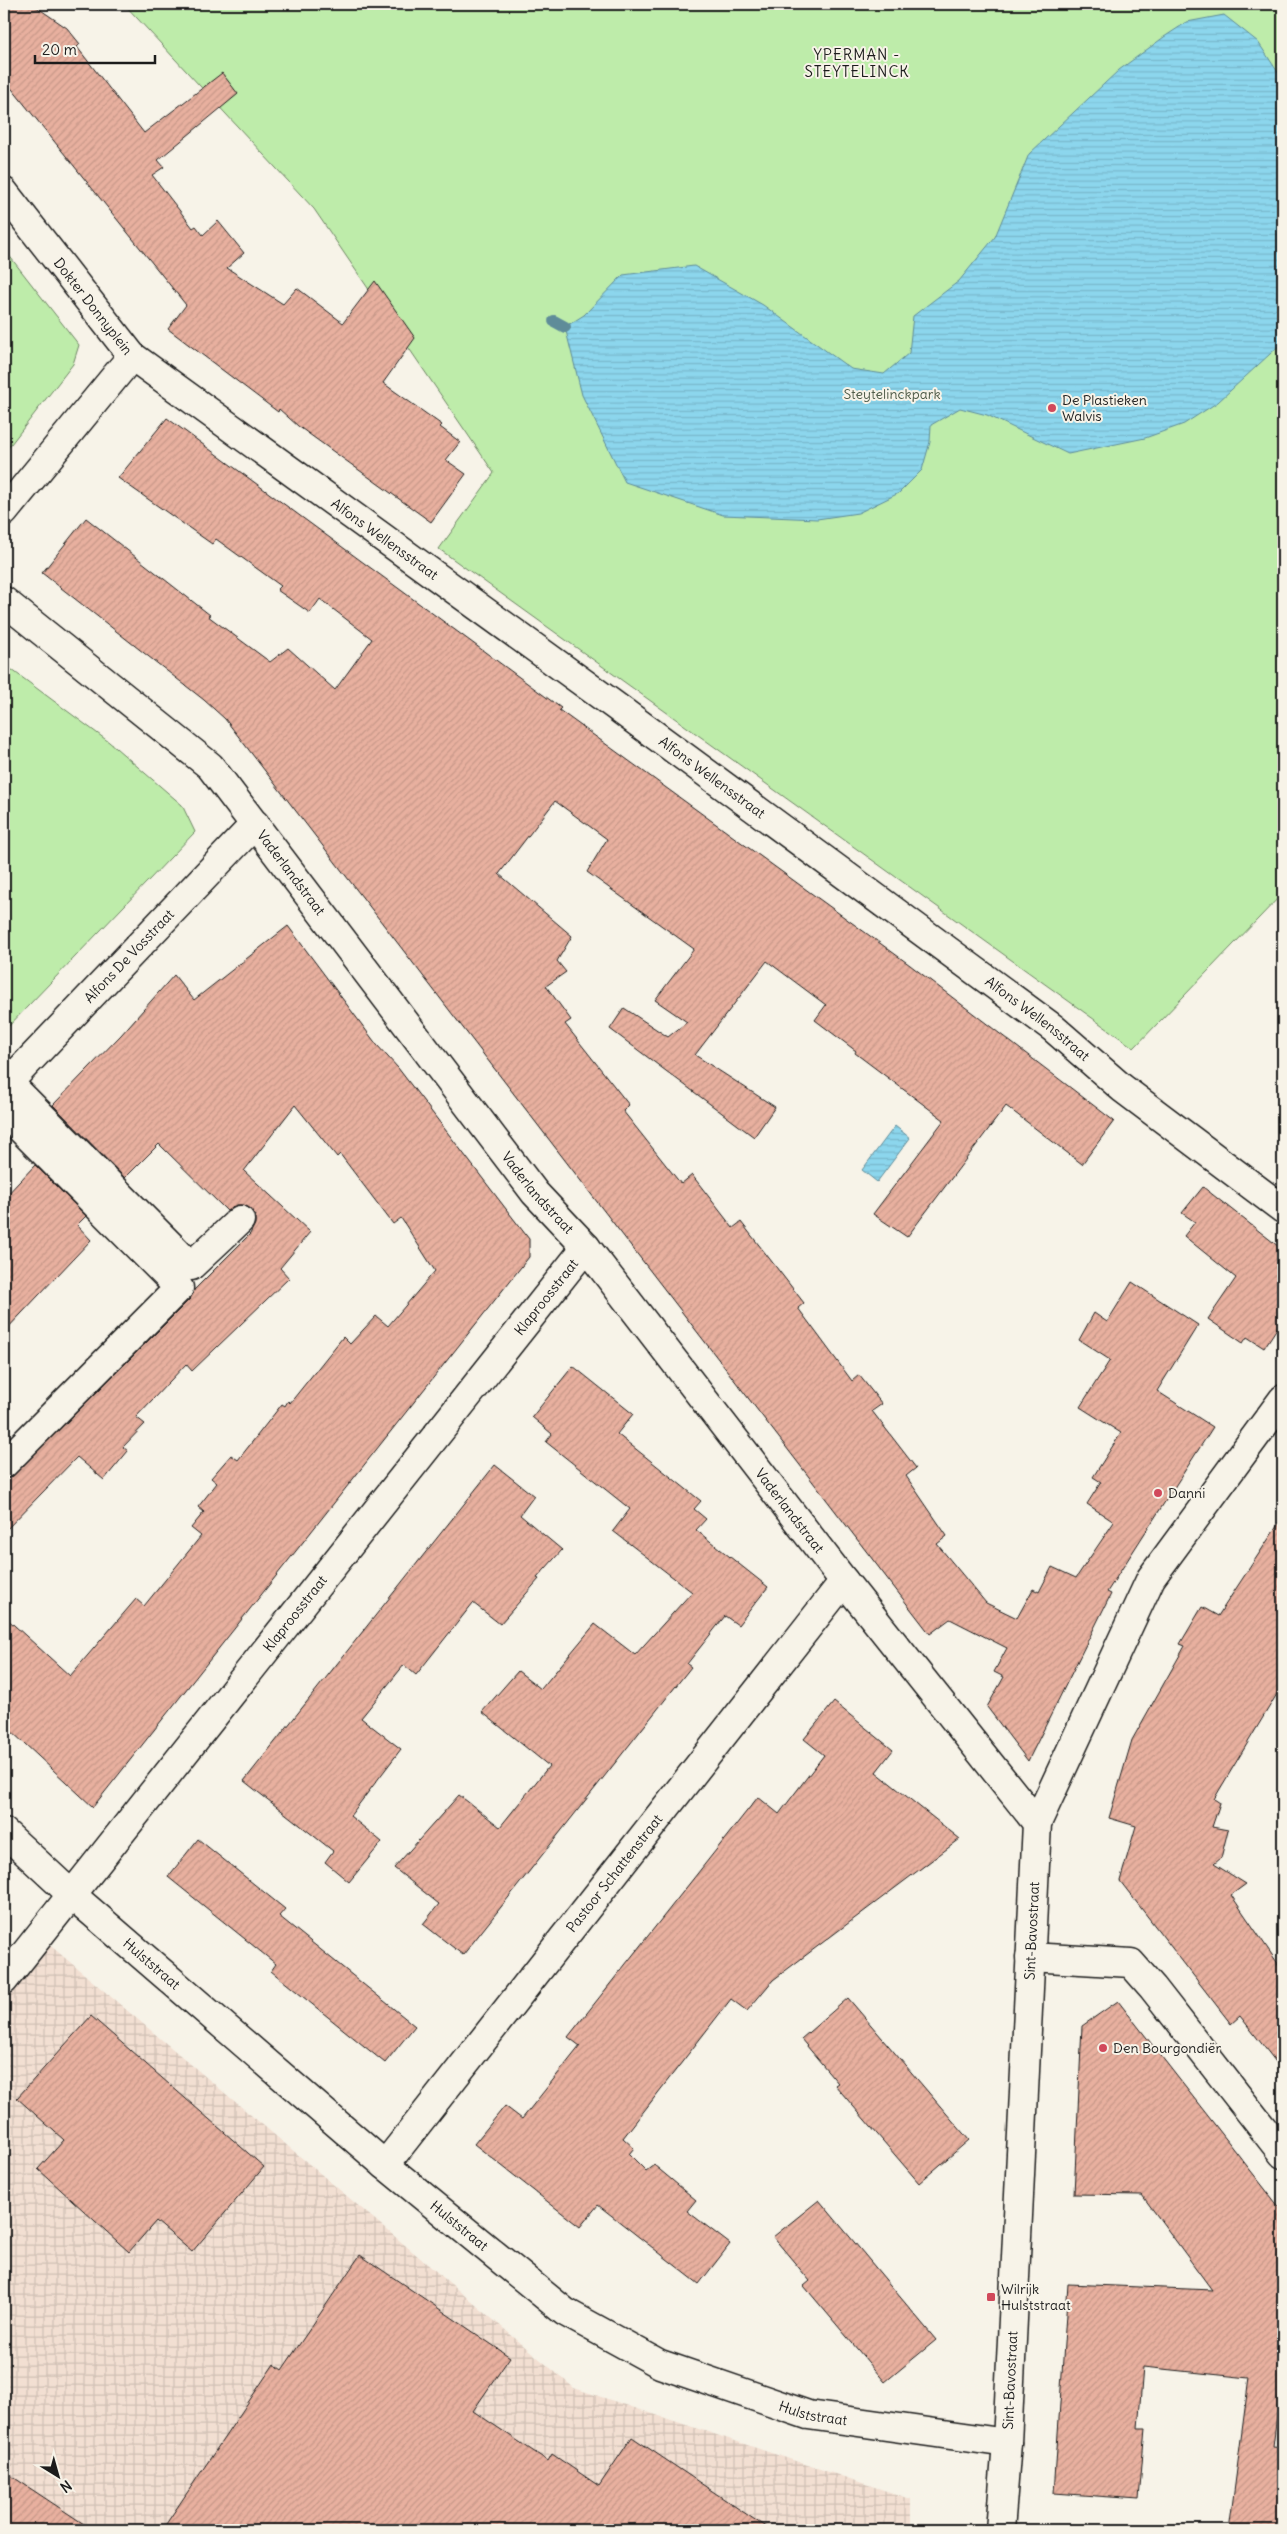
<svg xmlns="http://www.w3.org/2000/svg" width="1287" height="2534" font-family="Delius,sans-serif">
<defs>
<pattern id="industrial-grid" width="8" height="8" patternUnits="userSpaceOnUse" patternTransform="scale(1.25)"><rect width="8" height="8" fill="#f2dfd2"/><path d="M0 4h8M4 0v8" fill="none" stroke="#cfbfb4"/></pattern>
<pattern id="water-rules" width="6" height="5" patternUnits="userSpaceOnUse" patternTransform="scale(1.25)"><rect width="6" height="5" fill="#8cd6ed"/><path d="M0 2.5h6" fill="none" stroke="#78b7cb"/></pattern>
<pattern id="building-hatch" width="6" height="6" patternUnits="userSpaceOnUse" patternTransform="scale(1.25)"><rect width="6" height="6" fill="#e8b09f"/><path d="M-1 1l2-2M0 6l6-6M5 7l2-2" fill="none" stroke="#c69788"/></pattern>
</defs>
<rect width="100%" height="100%" fill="#f7f3e8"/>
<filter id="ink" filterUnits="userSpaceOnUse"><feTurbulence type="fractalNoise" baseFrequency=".02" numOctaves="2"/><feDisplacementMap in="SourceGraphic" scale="10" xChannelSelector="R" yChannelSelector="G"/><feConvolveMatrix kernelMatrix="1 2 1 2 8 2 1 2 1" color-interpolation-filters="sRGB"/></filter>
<g filter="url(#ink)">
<!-- industrial -->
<path fill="url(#industrial-grid)" d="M39,1936L574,2388L911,2499V2530H4V1980Z"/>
<!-- green -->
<path fill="#beecaa" stroke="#6d8463" d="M124,4H1283V893L1134,1048L439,549L494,473L314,209Z
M4,249L79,345L73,364L4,453Z
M4,664L109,742L182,805L195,832L4,1031Z"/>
<!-- water -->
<path fill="url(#water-rules)" stroke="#5f8c99" d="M1224,15L1258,42L1283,80V342L1218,402L1184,424L1145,438L1068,454L987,415L960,408L931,425L930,442L922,470L899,493L858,513L817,519L723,515L625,482L582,395L565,327L584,315L623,275L694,266L763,305L851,369L884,374L909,353L913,316L959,281L995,237L1029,154L1119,70L1164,37L1187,22Z
M895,1126L910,1138L877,1182L862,1170Z"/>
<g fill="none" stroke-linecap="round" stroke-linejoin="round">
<!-- stream -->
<path stroke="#5f8c99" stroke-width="12" d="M554,321L565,327"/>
</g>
<!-- building -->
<path fill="url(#building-hatch)" stroke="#1c1c1c" d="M13,4H32L67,28L80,44L77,47L144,133L222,73L238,94L158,160L164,167L152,175L193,228L196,226L203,235L218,221L244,253L227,268L283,304L297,288L343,323L375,281L415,338L383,383L442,425L440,427L460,442L446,460L466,474L431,522L298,426L279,409L278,412L168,329L186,305L4,79V15Z
M167,418L561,708L559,710L910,965L1114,1121L1082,1164L1006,1106L907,1237L873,1214L944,1120L855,1053L856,1051L815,1020L826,1005L767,961L695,1055L775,1107L754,1137L610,1029L624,1008L668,1037L687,1022L655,1000L694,949L587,872L607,839L555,801L499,874L572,936L557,961L566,972L546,986L571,1020L565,1024L629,1105L623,1111L681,1184L692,1175L733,1228L741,1222L804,1303L798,1308L852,1381L859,1375L882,1404L872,1411L916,1468L906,1476L947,1536L937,1544L986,1603L1017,1618L1033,1589L1039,1592L1052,1567L1076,1578L1114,1522L1087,1504L1101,1482L1093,1477L1121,1433L1080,1407L1110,1360L1079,1340L1094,1313L1107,1322L1132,1282L1198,1325L1157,1391L1213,1427L1107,1592L1111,1594L1028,1761L987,1707L1004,1677L994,1672L1007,1648L950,1619L930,1634L225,719L204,700L42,573L86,518L210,615L208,616L270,662L288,648L335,690L372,639L320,599L310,613L277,590L281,586L216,539L212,544L118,478Z
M288,926L377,1045L398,1068L529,1239V1257L93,1807L11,1731L4,1711V1616L70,1676L136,1599L144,1606L201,1536L191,1528L204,1512L198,1507L217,1483L211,1478L231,1455L238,1460L282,1404L285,1406L288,1401L290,1403L343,1337L350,1344L376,1316L388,1326L435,1271L401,1218L393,1224L340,1154L337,1157L295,1105L244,1171L310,1232L280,1268L289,1278L192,1371L186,1364L136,1417L145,1424L123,1447L128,1451L104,1480L77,1457L4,1532V1485L190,1299L194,1290L250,1234L255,1224V1216L251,1209L244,1205H237L227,1211L159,1144L125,1178L53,1105L121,1035L174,975L194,1000Z
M35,1165L86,1216L77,1225L91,1240L4,1332V1198Z
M1203,1187L1283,1250V1319L1264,1348L1247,1337L1243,1343L1208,1319L1236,1278L1184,1236L1195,1222L1182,1213Z
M573,1366L633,1414L617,1434L701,1501L694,1509L706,1519L696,1530L768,1587L738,1625L725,1616L687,1664L691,1667L463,1955L423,1924L439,1904L394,1868L459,1795L500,1827L549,1766L482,1712L518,1671L541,1689L595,1624L635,1655L692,1592L613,1531L630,1509L546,1442L552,1434L532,1417Z
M495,1465L534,1496L520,1515L562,1550L537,1578L539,1579L500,1624L473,1603L416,1675L404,1665L361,1718L401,1749L350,1816L382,1842L349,1882L325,1862L333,1851L244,1781Z
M1283,1517V1684L1214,1799L1220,1803L1212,1827L1228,1830L1221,1858L1214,1864L1246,1884L1231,1895L1283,1971V2071L1240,2016L1231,2024L1120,1881L1136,1826L1109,1818L1132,1740L1185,1646L1180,1644L1202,1607L1218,1616Z
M834,1702L893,1750L876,1772L960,1839L773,1980L747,2011L731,1999L623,2138L634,2148L629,2154L646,2171L654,2165L696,2200L687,2211L730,2244L699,2284L598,2205L580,2227L474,2144L505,2106L522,2119L580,2046L568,2037L758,1797L779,1814L824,1755L804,1739Z
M198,1839L285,1909L279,1916L415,2026L385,2063L271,1971L276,1964L168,1877Z
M848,1998L969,2140L919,2183L835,2085L838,2083L801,2039Z
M1118,2001L1283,2212V2383H1281L1273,2446L1283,2447V2530H1229L1249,2378L1143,2367L1138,2428H1145L1139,2499L1054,2493L1068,2284L1212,2290L1142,2195L1074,2194L1082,2026Z
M91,2016L264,2167L192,2252L156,2221L129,2252L38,2169L64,2140L17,2098Z
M819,2200L936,2340L885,2382L804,2286L810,2281L773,2237Z
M360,2255L510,2357L473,2411L548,2461L552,2454L599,2486L632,2437L770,2530H162L274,2364L282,2370Z
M4,2471L93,2530H4Z"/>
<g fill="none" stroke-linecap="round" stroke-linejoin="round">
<!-- minor casing -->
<g stroke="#1c1c1c" stroke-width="31">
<g id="minor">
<path id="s1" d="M4,192L132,356L614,705L1053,1028L1122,1088L1283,1209"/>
<path d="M4,512L132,356"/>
<path id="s2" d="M4,601L210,766L535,1193L586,1247L844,1581L1037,1823"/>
<path d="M8,1082L191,1266L240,1220"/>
<path id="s3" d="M4,1087L255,824"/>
<path d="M4,1112L179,1288L4,1464"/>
<path id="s4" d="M4,1832L72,1895L385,2165L565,2312L660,2364L808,2415L1007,2443"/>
<path d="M1030,1957L1131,1963L1153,1988L1283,2154"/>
<path id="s5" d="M4,1980L586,1247"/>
<path id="s6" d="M385,2165L844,1581"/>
<path id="s7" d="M1000,2530L1007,2443L1037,1823L1151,1578L1283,1399"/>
</g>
</g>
<!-- minor -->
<use href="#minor" stroke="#f7f3e8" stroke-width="28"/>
</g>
</g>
<!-- markers -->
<g fill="#d1495b" stroke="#f7f3e8" stroke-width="2">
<circle cx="1052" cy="408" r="5"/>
<circle cx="1158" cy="1493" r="5"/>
<circle cx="1103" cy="2048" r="5"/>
<rect x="986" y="2292" width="10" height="10" rx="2.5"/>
</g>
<g text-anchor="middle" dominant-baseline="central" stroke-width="4" stroke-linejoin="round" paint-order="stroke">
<!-- street labels -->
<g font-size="14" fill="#1c1c1c" stroke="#f7f3e8">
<text stroke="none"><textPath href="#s1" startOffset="145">Dokter Donnyplein</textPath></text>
<text stroke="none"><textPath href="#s1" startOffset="520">Alfons Wellensstraat</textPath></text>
<text stroke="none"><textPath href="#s1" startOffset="925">Alfons Wellensstraat</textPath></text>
<text stroke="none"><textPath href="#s2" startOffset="398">Vaderlandstraat</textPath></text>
<text stroke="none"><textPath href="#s3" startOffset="181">Alfons De Vosstraat</textPath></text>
<text stroke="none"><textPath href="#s1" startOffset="1330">Alfons Wellensstraat</textPath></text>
<text stroke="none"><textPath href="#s2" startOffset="802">Vaderlandstraat</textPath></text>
<text stroke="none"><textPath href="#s5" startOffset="872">Klaproosstraat</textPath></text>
<text stroke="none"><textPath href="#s2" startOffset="1208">Vaderlandstraat</textPath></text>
<text stroke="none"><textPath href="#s5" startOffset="468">Klaproosstraat</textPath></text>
<text stroke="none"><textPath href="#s6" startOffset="371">Pastoor Schattenstraat</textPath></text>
<text stroke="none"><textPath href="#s7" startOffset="600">Sint-Bavostraat</textPath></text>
<text stroke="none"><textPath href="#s4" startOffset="198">Hulststraat</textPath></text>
<text stroke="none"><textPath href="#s4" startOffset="602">Hulststraat</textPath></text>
<text stroke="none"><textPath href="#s7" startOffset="150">Sint-Bavostraat</textPath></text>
<text stroke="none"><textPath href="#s4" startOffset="1008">Hulststraat</textPath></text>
</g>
<!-- park labels -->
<g font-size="14" fill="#4d5a47" stroke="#f7f3e8">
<text x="892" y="394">Steytelinckpark</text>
</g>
<!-- poi labels -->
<g font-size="14" fill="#1c1c1c" stroke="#f7f3e8" text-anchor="start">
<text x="1062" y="400">De Plastieken<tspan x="1062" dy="16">Walvis</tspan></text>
<text x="1168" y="1493">Danni</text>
<text x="1113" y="2048">Den Bourgondiër</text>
<text x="1001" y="2289">Wilrijk<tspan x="1001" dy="16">Hulststraat</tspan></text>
</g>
<!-- neighbourhood labels -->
<g font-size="15" letter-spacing="1" fill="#1c1c1c" stroke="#f7f3e8">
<text x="857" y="54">YPERMAN -<tspan x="857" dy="17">STEYTELINCK</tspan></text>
</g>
</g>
<!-- margin -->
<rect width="1287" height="2534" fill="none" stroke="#f7f3e8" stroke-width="20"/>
<rect x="10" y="10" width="1267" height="2514" fill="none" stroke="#1c1c1c" stroke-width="2" filter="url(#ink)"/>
<!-- north arrow -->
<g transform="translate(58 2476) rotate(143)" stroke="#f7f3e8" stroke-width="4" paint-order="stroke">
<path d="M0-4L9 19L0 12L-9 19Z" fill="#1c1c1c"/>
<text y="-8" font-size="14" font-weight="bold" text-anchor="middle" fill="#1c1c1c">N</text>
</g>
<!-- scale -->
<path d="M35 55v8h120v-8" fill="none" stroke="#1c1c1c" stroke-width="2.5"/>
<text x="42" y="55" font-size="15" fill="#1c1c1c" stroke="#f7f3e8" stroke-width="4" paint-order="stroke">20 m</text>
</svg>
